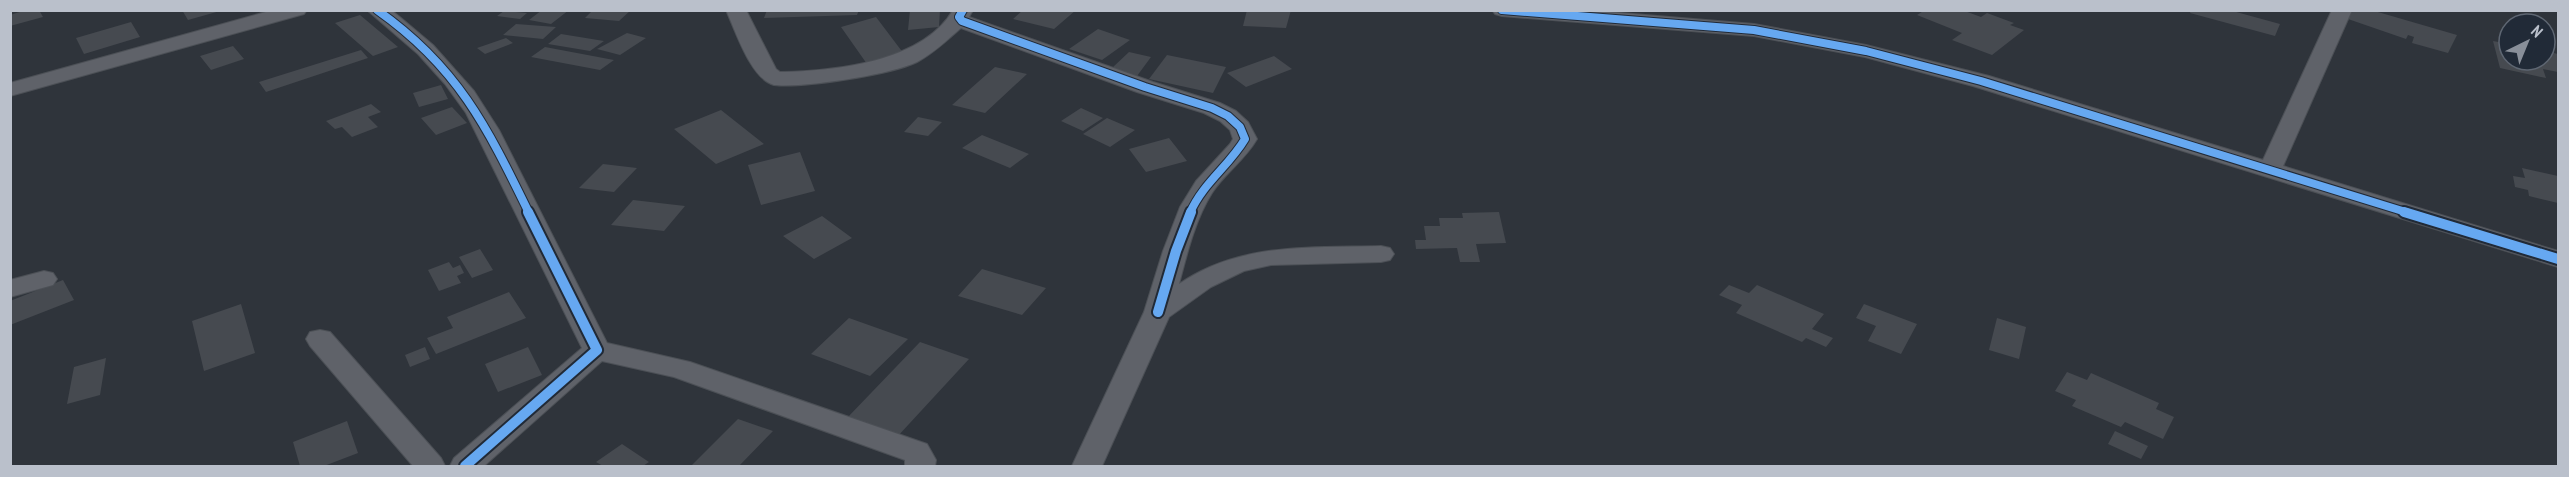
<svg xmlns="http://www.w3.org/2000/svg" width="2569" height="477" font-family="'PT Sans Narrow',sans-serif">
<rect width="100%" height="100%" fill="#2f343b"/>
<!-- building -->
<path fill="#464a50" d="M26,10H39L43,17L10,26V15Z
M182,10H220V11L188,20Z
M542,10H569L551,24L529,20Z
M593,10H631L619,21L585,18Z
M767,10H859L857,15L764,18Z
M910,10H940L939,27L908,30Z
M1023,10H1076L1054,29L1013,19Z
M1247,10H1291L1286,28L1243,26Z
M1925,10H1962L1981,17L1987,13L2014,23L2010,25L2024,30L1992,55L1952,40L1962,33L1917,15Z
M2191,10H2229L2280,24L2275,36L2190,13Z
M2353,10H2371L2457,35L2448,53L2412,43L2414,37L2408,35L2406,39L2348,19Z
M504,11L527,13L520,19L497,16Z
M360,15L398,47L373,56L335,23Z
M876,17L904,54L867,64L841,27Z
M131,22L140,37L84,54L76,38Z
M516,24L556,27L543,39L503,35Z
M1098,29L1130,40L1102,60L1069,49Z
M627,33L646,38L620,55L597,49Z
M561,34L604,41L590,51L548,44Z
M506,38L513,43L485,54L477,48Z
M2493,41L2509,44V60H2545V51L2558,54V72L2543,69L2546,78L2500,68Z
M233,46L244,59L211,70L200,56Z
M545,47L614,60L600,70L531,57Z
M361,50L368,58L266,92L259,82Z
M1129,52L1151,57L1137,76L1112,68Z
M1167,55L1226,67L1213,93L1149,79Z
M1274,56L1292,69L1246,87L1227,73Z
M995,67L1027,74L985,113L952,105Z
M441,85L448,99L419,107L413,93Z
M371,104L381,112L368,117L378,127L352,137L342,127L335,129L326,121Z
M452,107L467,123L436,135L421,118Z
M1081,108L1103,118L1083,131L1061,121Z
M721,110L764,144L716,164L674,129Z
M918,117L942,122L928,136L904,132Z
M1107,118L1135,130L1110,147L1083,134Z
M982,135L1029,154L1010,168L962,148Z
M1169,138L1187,161L1146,172L1129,149Z
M800,152L815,191L761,205L748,165Z
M603,164L637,168L614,192L579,188Z
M2522,168L2558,176V203L2529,196L2528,190L2515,187L2513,176L2525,178Z
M633,200L685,206L664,231L611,225Z
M1499,212L1506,243L1476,244L1480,262H1460L1457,248L1416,249L1415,240H1426L1424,226H1440L1439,218H1463L1462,213Z
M822,216L852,238L814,259L783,236Z
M480,249L493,270L472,278L459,257Z
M449,262L453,268L460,265L464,273L457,276L461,283L439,291L428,270Z
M982,269L1046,288L1022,315L958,296Z
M63,280L74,300L10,325V301Z
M1729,285L1749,293L1757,285L1824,314L1812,329L1833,338L1826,347L1806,338L1802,342L1736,313L1742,305L1719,295Z
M509,292L526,318L436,354L427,338L453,328L447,317Z
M241,304L255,353L204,371L192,321Z
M1864,304L1917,324L1901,354L1868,341L1876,326L1856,318Z
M849,318L908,339L870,376L811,354Z
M1997,318L2026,327L2019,359L1989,350Z
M920,342L969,359L897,437L847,418Z
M425,347L430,359L410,367L405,355Z
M528,347L542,375L498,392L485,364Z
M106,358L100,395L67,404L74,367Z
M2067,372L2087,380L2091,373L2159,403L2156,409L2174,417L2163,439L2125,422L2121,427L2072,406L2076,400L2055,391Z
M738,419L773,431L739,466H691Z
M347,421L358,453L324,466H300L293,442Z
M2115,431L2148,446L2141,459L2108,444Z
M622,444L649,462L643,466H603L596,462Z"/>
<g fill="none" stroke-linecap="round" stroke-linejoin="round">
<!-- street casing -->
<g stroke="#4c5056" stroke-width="2">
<path id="street" d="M273,10H307L304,14L10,96V83Z
M367,10H391L401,18L433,45L474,91L499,130L607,343L690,362L927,444L936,460L935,466H905V460L674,377L602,361L484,466H450L454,458L582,348L466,113L445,84L418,54Z
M726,10H746L776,69L780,72C834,71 923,62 953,10H973L969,17L1153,82L1220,103L1236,111L1248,122L1257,139C1245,160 1225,173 1212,193C1195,220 1187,254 1179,284C1240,242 1311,248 1381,246L1390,248L1394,254L1390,260L1381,262L1271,265L1244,271L1211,287L1169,317L1102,466H1072L1144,312L1163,251L1180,207L1196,181L1230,144L1233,139L1230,130L1220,121L1204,113L1137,92L961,28C947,40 934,53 917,62C890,75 803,88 774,85C751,79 736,32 726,10Z
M1492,10H1585L1754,24L1866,45L1989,76L2263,160L2332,10H2352L2283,166L2558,251V267L1973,86L1865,57L1754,36L1502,16L1495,14Z
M44,271L53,273L57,279L53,285L10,297V280Z
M320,330L330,332L441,458L445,466H413L310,346L306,339L310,332Z"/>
</g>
<!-- street -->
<use href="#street" fill="#5f6269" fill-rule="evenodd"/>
<!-- cycleway-far1 casing -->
<g stroke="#212a37" stroke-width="10">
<path id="cycleway-far1" d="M377,10C458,67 487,127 529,213
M963,10L959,17L962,21L1145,87L1212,108L1228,116L1240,127L1245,139C1229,166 1203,183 1190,213
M1502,10L1754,30L1866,51L1981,81L2409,213"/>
</g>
<!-- cycleway casing -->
<g stroke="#212a37" stroke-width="14">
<path id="cycleway" d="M2404,212L2558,259
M1158,312L1176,251L1191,212
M465,466L597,350L528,212"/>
</g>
<!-- cycleway-far1 -->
<use href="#cycleway-far1" stroke="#66a8f1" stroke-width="8"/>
<!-- cycleway -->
<use href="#cycleway" stroke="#66a8f1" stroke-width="10"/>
</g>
<!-- border -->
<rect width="2569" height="477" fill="none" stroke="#bac0cb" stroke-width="24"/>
<!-- north arrow -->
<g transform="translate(2527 42) rotate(43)"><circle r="28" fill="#212a37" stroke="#5e6672" stroke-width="1.5"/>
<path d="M0-4.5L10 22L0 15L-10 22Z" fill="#898f99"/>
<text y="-9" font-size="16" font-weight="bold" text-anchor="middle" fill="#bac0cb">N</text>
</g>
</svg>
